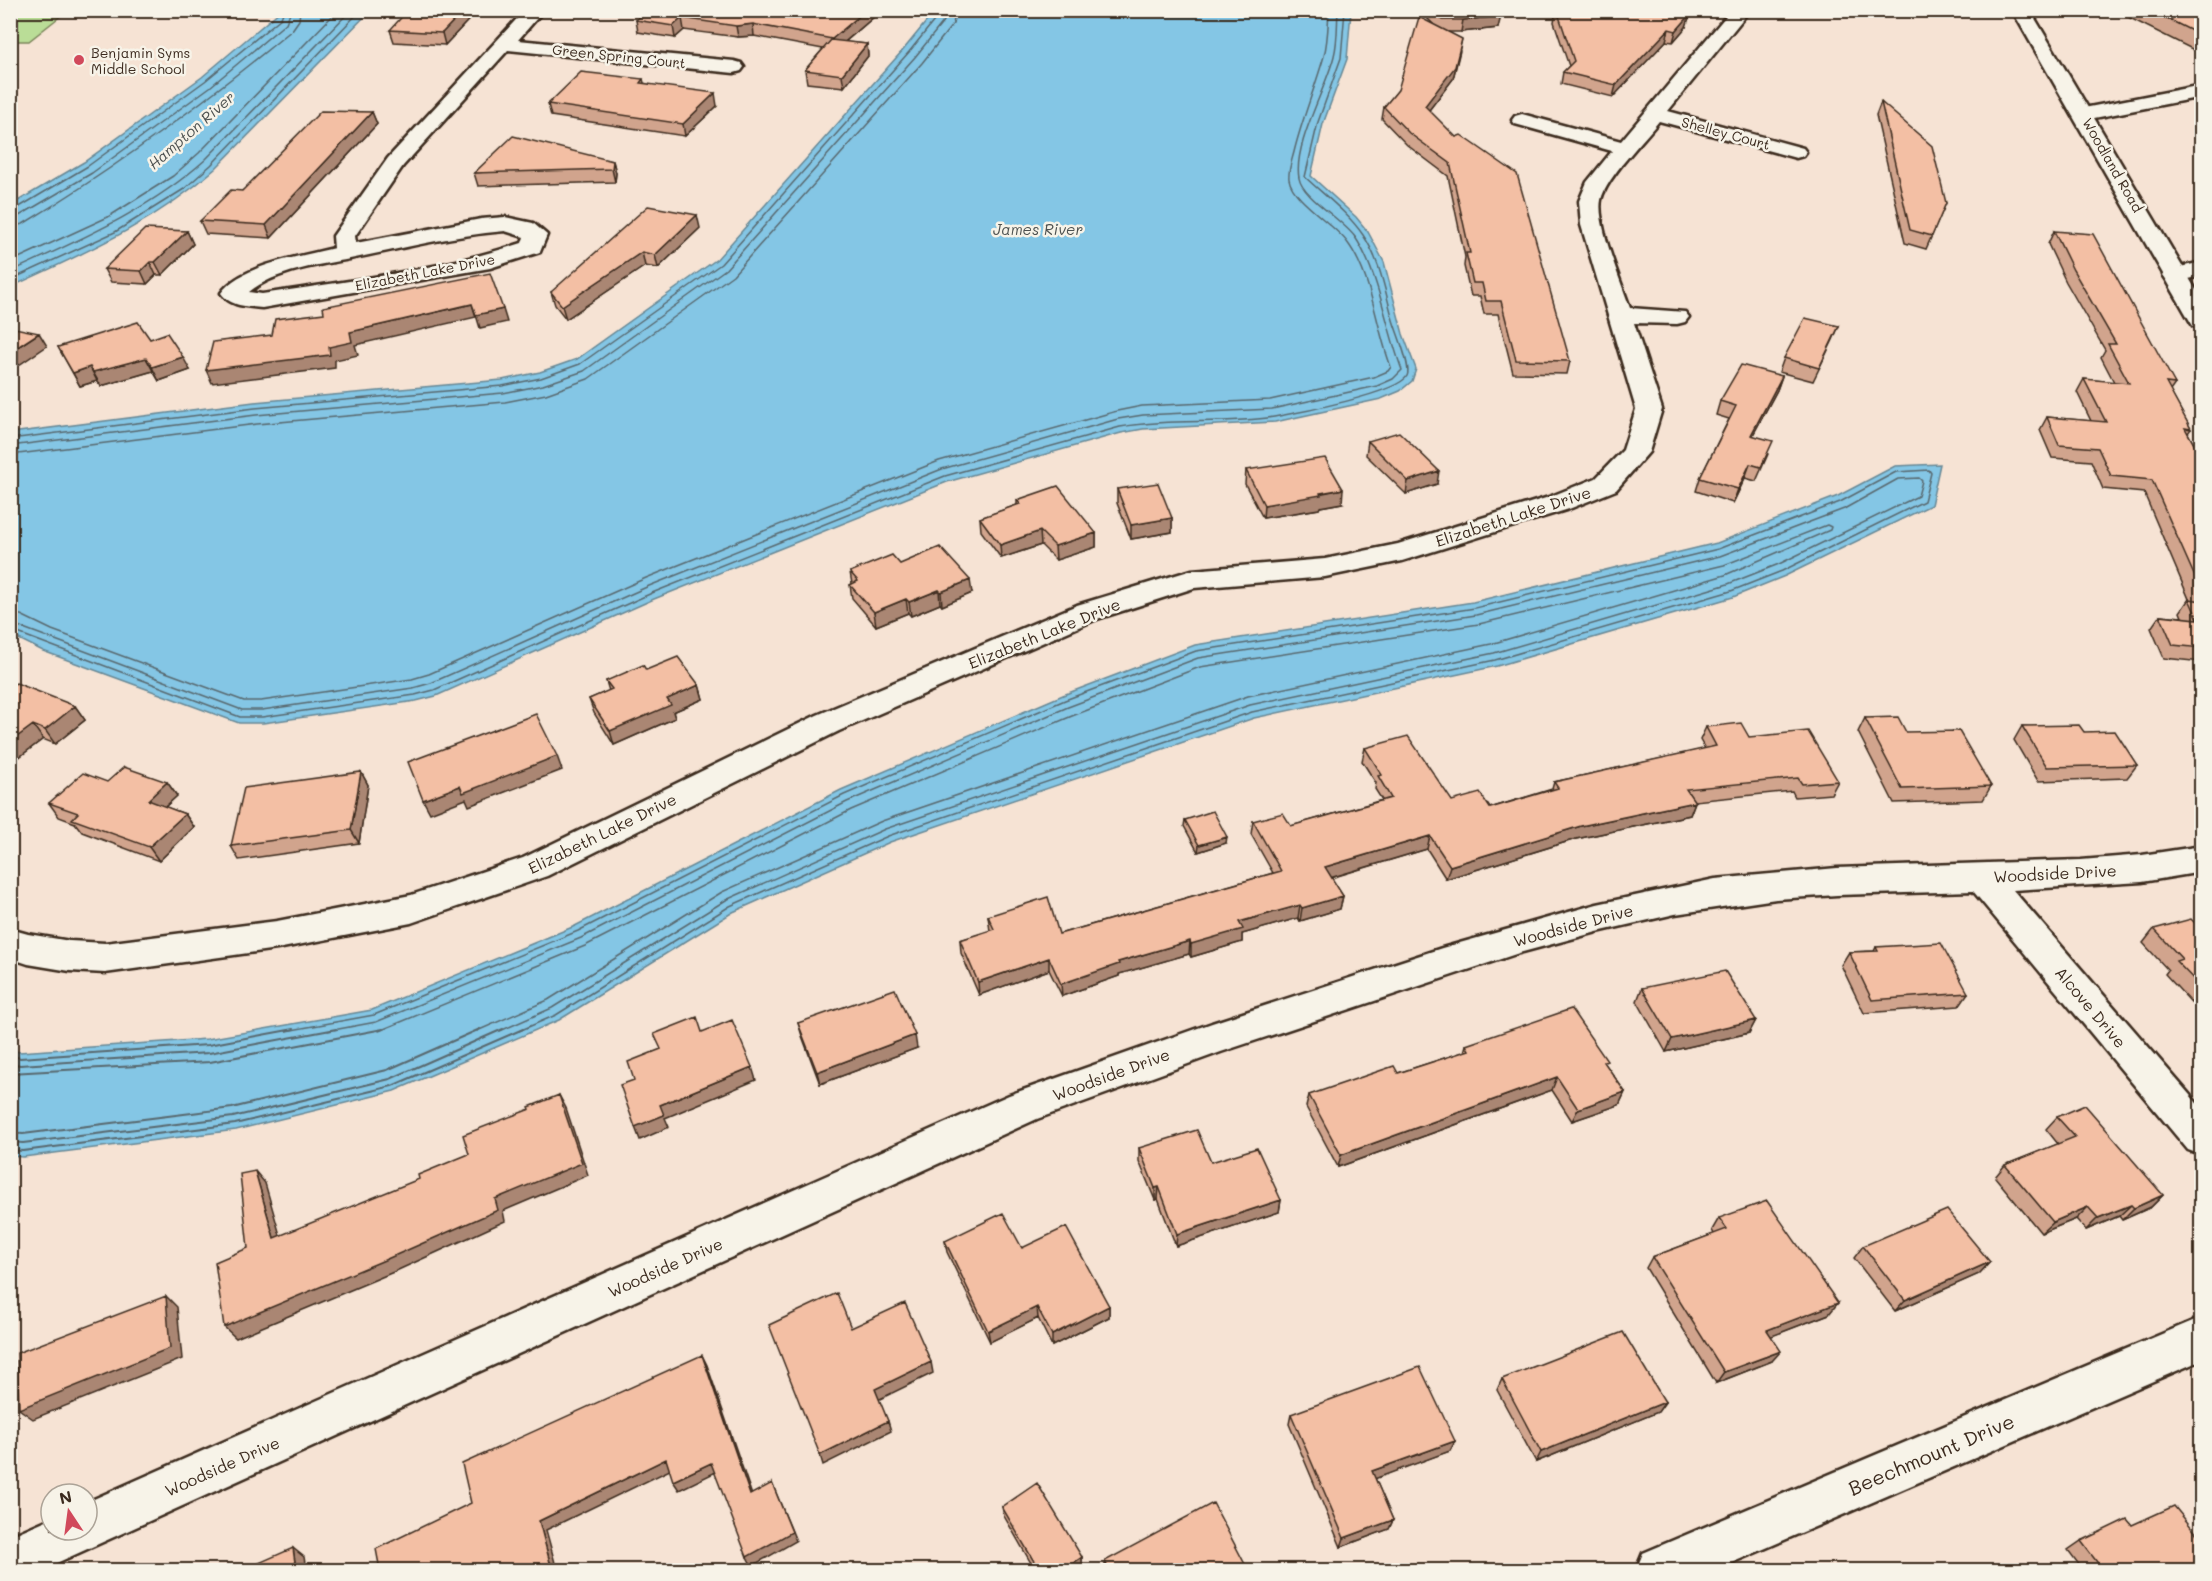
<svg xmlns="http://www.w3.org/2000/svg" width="2212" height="1581" font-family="Mali,sans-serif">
<rect width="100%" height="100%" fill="#f6e3d4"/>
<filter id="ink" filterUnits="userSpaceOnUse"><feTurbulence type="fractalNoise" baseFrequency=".0167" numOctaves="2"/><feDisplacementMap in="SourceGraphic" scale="12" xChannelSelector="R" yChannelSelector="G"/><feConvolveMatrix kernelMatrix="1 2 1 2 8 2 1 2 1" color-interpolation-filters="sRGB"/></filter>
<g filter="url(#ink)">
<!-- green -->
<path fill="#badd97" stroke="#7a845a" stroke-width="1.5" d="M11,10H67V11L29,41H11Z"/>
<!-- water -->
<path fill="#84c6e5" stroke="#678895" stroke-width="1.5" d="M280,11H370L215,169C153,224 84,253 11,287V205L84,162L202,77Z
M935,11H1351L1347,59L1323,124L1311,176L1356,217L1368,232L1384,262L1403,334L1416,369L1412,381L1400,391L1381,399L1275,422L1143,429L1121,433L947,482L654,599L436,696L416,701L263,723H239L43,651L11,635L10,542L12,535L10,530L11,433L254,402L502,380L540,372L577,359L717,259L904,49Z
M1940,464L1931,505L1785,576L1733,597L1497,666L1254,718L890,842L733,912L559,1020L394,1091L236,1130L23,1157L11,1156V1049L19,1052L207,1039L372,1010L575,926L841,790L1063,695L1195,645L1473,602L1717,543L1838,496L1895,466Z"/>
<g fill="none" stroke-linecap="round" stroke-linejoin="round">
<!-- shore-far1 -->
<path stroke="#58686e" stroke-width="1.5" d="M10,210L16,209L88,166L205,81L281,18L284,10
M10,218L19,216L92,173L210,87L286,23L291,10
M10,227L23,224C118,167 206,101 292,30L299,20L300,10
M10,262L108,217L173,176L199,153L338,10
M10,272C79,240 148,211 205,160L351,10
M10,280L115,232L184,189L211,165L361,10
M10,439L255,408L502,386L541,378L580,364L721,264L909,52L938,16L940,10
M10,446L256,415L503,393L543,385L584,371L726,269L915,57L944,21L947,10
M10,455L257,424L505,402L546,394L588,379L733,275L922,63L953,24L956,10
M10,614L21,615L52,630L244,701H261L412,679L429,674L646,578L939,461L1117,411L1142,406L1270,400L1374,377L1388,371L1391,367C1376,328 1372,275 1347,242C1334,224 1292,200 1289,179C1288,170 1292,160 1294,152C1302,119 1315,88 1324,56C1328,41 1328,25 1329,10
M10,623L242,710H262L413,688L431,683L649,586L942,469L1118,419L1143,415L1272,409L1377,386L1393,379L1402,370C1386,328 1379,273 1355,237C1342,219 1302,197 1299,178C1293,145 1326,89 1334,56C1338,41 1337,25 1338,10
M10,630L240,717H262L415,695L434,690L652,593L945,476L1120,427C1171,418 1223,425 1274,417C1297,413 1398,393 1407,376C1412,368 1396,331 1393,320C1385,291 1380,260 1363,235C1348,213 1324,195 1305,177L1318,122L1341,58L1345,10
M286,1031L374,1015L578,931L844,795L1065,700L1196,651L1475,608L1718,549L1840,502L1896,472L1929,470L1931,473L1924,501L1782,571L1731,591L1495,660L1252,712L888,836L730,906L556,1015L519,1031
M328,1031L376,1022L581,938L847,802L1068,707L1198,658L1476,615L1720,556L1844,509L1898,479L1919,478L1922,481L1918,496L1779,564L1728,584L1494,653L1250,705L885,829L726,900L552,1008L500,1031
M379,1031L585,946L851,810L1072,716L1200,667L1479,624L1724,565L1827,525L1831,527L1830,530L1725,575L1491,644L1248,696L882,821L722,892L548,1000L477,1031"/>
<!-- shore -->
<path stroke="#58686e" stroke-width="2" d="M10,1055L20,1058L208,1045L294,1029
M10,1063L20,1065L209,1053L336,1029
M10,1073L210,1062L383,1029
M10,1133L23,1134L232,1108L387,1070L480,1029
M10,1142L23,1143L233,1117L390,1079L503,1029
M10,1150L23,1151L235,1124L392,1086L523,1029"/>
<!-- street casing -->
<g stroke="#3b2a1e" stroke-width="5">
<path id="street" d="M525,10H544L518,40L734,61L741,63L744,67L741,71L734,73L508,50L403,166L355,236L356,243L481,219L505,217L533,223L547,235L540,252L490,268L262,308C246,306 231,307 221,293C240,265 303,256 334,248L333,236L388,158ZM505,231L524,237L522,243C439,270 349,281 262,294L249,292C275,271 318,265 350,259C401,249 453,235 505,231Z
M1731,10H1750L1668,111L1803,148L1806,152L1803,156L1796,158L1659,121C1644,140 1606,178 1601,200C1596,223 1622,284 1630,308L1685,312L1689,317L1685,322L1677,324L1634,323L1662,409L1649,452L1616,490L1569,509L1402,561L1325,577L1194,588L1097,619L839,731L547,876L411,923L277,949L105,973L70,971L28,964L10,958V929L28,934L70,941L105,943L277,921L411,895L523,858L817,715L1077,605L1192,570L1325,559L1398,544L1549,497L1596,478L1623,450L1636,409L1581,225L1579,201L1587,182L1612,151L1515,124L1512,120L1515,116L1522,114L1621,141Z
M2202,85V97L2084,120L2077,118L2074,114L2077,110L2084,108Z
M2202,262V276L2175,282L2167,280L2163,275L2167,270Z
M2202,846V872L2142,882L2013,890L2202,1109V1155L2188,1150L1973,891L1837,895L1776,899L1675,914L1597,932L1519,953L1221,1052L1037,1119L41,1570H10V1536L51,1518V1530H87V1502L1009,1095L1212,1023L1442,948L1597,904L1715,879L1837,868L2081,860L2142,855Z
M2202,1317V1360L1715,1570H1636L1643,1553Z"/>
</g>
<!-- secondary casing -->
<g stroke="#3b2a1e" stroke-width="5">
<path id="secondary" d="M2012,10H2030L2202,300V328L2193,326L2190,321Z"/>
</g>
<!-- street -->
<use href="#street" fill="#f7f3e8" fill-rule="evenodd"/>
<!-- secondary -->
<use href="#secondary" fill="#f7f3e8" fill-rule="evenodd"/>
</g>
<!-- wall -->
<path fill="#d1a48d" stroke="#3b2a1e" stroke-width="1.5" d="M478,10L445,45L394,42L390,30Z
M882,10L845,42L867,44L868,56L844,87L807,83L805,70L823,49L754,36L738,37L684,30L675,38L638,32L636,20Z
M1419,10H1495L1498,28L1461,32H1447L1460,51L1453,79L1429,110L1570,361L1567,374L1513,373L1498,314H1484L1480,296H1471L1464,266L1465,257L1448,176L1407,145L1382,119L1384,107L1398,90L1433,24Z
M1556,10L1602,11L1690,10L1686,27L1673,42L1666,41L1613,97L1561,84L1563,72L1569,66L1554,22Z
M2114,10H2202V54Z
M643,79L644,83L717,106L685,136L551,116L548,104Z
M1881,102L1946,203L1926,249L1905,243L1876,115Z
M372,112L377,124L271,238L206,234L200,221L242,191Z
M613,161L616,173L615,182L478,186L474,173Z
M700,228L658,268L645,266L566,319L555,305L551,292Z
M187,231L193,244L162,275H156L147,284L111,282L104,269Z
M2054,231L2175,384L2170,391L2191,429L2188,433L2202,459V662L2164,658L2151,628L2160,615L2182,617L2180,612L2189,599L2144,493L2103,489L2091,461L2052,458L2040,430L2047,417L2091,421L2077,392L2084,379L2114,382L2101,357L2105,350L2066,282L2048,244Z
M1839,326L1833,340L1813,381L1779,372L1784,358Z
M150,339L190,370L159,381L153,371L101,386L97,381L80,386L58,347Z
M1782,376L1777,390L1753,435L1768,454L1756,481L1745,478L1733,503L1696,491L1700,478L1729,419L1716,415L1720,401Z
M1368,441L1437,484L1406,494L1366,455Z
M1246,470L1342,503L1320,507L1319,509L1263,518L1245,484Z
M1117,489L1172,518V532L1131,539L1117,503Z
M1017,500L1096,533V547L1056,560L1041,545L1001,558L981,531L980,518L1017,505Z
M900,564L972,593L942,606L940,604L911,616L908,613L876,626L852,598L850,585L852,584L850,572Z
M646,670L699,685L703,699L673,712L675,718L614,745L594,713L589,699L609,691L606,681Z
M10,687L75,706L85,720L55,744L43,739L10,764Z
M1865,718L1906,732L1991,786L1983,800L1894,803L1858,732Z
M2022,726L2084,732L2137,765L2127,778L2038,781L2014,740Z
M1706,727L1749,737L1838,781L1831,794L1795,797L1792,791L1694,801L1695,802L1690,815L1576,839L1446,879L1427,849L1331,878L1343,896L1340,909L1300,921L1298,918L1242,934V942L1191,957L1189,954L1119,974V976L1062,996L1049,970L979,995L961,953L960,940L990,931L988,916L1059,934L1273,873L1251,834L1253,821L1291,826L1382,800L1375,789L1376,783L1362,761L1365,748L1452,801L1490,808L1552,789L1554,782L1705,749L1700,740Z
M361,772L368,785L359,843L239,860L231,846Z
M107,782H167L177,796L165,807L185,814L194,827L159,861L82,832L75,823L59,817L49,803Z
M1185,820L1226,843L1198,852L1184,826Z
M2154,929L2202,930V1014L2165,974L2168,970L2143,943Z
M1876,947L1968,993L1959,1006L1864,1013L1841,965L1849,952L1874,951Z
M1642,988L1756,1020L1749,1033L1666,1052L1637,1001Z
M798,1023L917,1048L820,1084L802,1036Z
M1466,1045L1606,1065L1625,1092L1619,1105L1572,1121L1552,1090L1338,1167L1306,1107L1309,1095L1398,1073L1464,1052Z
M2057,1117L2163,1195L2151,1207L2122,1220L2119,1216L2086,1230L2076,1219L2041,1233L1995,1177L2005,1165L2058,1144L2046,1129Z
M1139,1148L1211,1162L1281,1200L1279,1212L1176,1246L1158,1199L1155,1200L1139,1161Z
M1719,1218L1829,1314L1771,1336L1772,1361L1716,1383L1646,1268L1652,1257L1714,1234L1712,1230Z
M945,1241L1022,1248L1109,1306V1317L1052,1346L1038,1318L990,1342L947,1252Z
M1863,1246L1990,1262L1979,1274L1895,1311L1854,1258Z
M1502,1379L1665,1402L1658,1412L1536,1462L1497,1390Z
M1291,1414L1455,1441L1450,1451L1375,1478L1393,1520L1389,1529L1341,1547L1289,1424Z
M1002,1507L1082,1557V1566L1076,1570H1035L1004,1516Z
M2132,1525L2202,1570H2083L2068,1550L2081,1541Z
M1105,1561L1248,1570H1105Z"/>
<!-- shaded-wall -->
<path fill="#aa8673" stroke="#3b2a1e" stroke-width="1.5" d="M464,10H478L445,45L442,33Z
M866,10H882L834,51L832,39Z
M1690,15L1686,27L1673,42L1676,31Z
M1501,16L1498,28L1461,32L1463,20Z
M682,18L684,30L675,38L673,26Z
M753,24L754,36L738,37L736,26Z
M1669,29L1666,41L1613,97L1616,85Z
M1462,39L1453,79L1423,118L1425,106Z
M867,44L868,56L844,87L842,75Z
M715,93L717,106L685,136L683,124Z
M372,112L377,124L271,238L266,225Z
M613,161L616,173L615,182L612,169Z
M697,215L700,228L658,268L655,255Z
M187,231L193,244L162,275L155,262Z
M642,252L645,266L566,319L562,306Z
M150,262L156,275L147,284L141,271Z
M472,304L476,317L355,345L358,355L335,360V368L212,383L206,370L329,347L350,332Z
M503,309L507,322L480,328L476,315Z
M39,333L47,346L10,371V352Z
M183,357L190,370L159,381L152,367Z
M146,358L153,371L101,386L93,372Z
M90,367L97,381L80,386L73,373Z
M1782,376L1777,390L1746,448L1751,435Z
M1750,464L1745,478L1733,503L1738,489Z
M1439,471L1437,484L1406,494L1408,481Z
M1343,489L1342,503L1320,507L1319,509L1263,518L1264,505Z
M1172,518V532L1131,539V525Z
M1040,531L1041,545L1001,558L1000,545Z
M1096,533V547L1056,560L1055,546Z
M970,580L972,593L942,606L941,592Z
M939,590L940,604L911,616L909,602Z
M906,599L908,613L876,626L874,612Z
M699,685L703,699L673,712L675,718L614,745L610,731L667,699Z
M75,706L85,720L55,744L45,730Z
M33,725L43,739L10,764V742Z
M557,756L562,770L469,806L466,799L430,813L423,800L460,786Z
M361,772L368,785L359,843L351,830Z
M167,782L177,796L157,814L148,800Z
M1695,802L1690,815L1576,839L1446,879L1450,866L1581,826Z
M185,814L194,827L159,861L149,847Z
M1430,836L1427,849L1323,880L1325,867Z
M1227,837L1226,843L1198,852L1199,845Z
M1343,896L1340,909L1300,921L1302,908Z
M1300,905L1298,918L1242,934V942L1191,957V944L1239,922Z
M1190,941L1189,954L1119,974V976L1062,996L1061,984L1118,962Z
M1049,958V970L979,995L978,982Z
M1756,1020L1749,1033L1666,1052L1672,1039Z
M915,1035L917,1048L820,1084L817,1072Z
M752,1067L756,1080L665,1118L669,1127L640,1140L635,1127L660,1105Z
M1557,1077L1552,1090L1338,1167L1341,1155Z
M1625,1092L1619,1105L1572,1121L1578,1109Z
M559,1095L566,1108L588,1175L503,1211L505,1221L396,1271L236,1338L224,1327L495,1199Z
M255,1171L265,1183L284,1249L274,1238Z
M1159,1187L1158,1199L1155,1200V1188Z
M2163,1195L2151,1207L2122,1220L2134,1208Z
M1281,1200L1279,1212L1176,1246L1177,1234Z
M2131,1205L2119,1216L2086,1230L2098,1218Z
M2088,1207L2076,1219L2041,1233L2053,1222Z
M1990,1262L1979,1274L1895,1311L1905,1300Z
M166,1296L177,1307L182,1359L33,1419L19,1409Z
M1838,1303L1829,1314L1759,1341L1767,1330Z
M1109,1306V1317L1052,1346V1335Z
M1037,1307L1038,1318L990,1342L988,1331Z
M1781,1351L1772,1361L1716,1383L1724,1372Z
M702,1355L707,1365L755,1504L750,1495Z
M931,1362L933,1373L878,1400L875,1389Z
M1665,1402L1658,1412L1536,1462L1541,1452Z
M888,1421L891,1431L823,1465L820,1455Z
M1455,1441L1450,1451L1369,1481L1372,1471Z
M666,1459L672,1469L546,1530L557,1570H552L539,1521Z
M711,1463L716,1472L679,1490L673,1481Z
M772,1483L796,1541L752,1566L747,1557Z
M1393,1520L1389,1529L1341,1547L1344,1538Z
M293,1548L304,1557L306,1570H296Z
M1082,1557V1566L1076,1570H1063Z"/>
<!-- building -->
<path fill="#f3bfa4" stroke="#3b2a1e" stroke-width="1.5" d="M408,10H464L442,33L390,30Z
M648,10H866L832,39L753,24L736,26L682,18L673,26L636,20Z
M1432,10H1495L1501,16L1463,20H1442Z
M1557,10L1608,11L1690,10V15L1676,31L1669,29L1616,85L1563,72L1574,61Z
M2150,10H2202V36Z
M1419,17L1462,39L1455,67L1425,106L1456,137L1461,135L1517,174L1570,361L1516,360L1501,301H1486L1482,283H1473L1466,253H1470L1450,163L1409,133L1384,107L1398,90Z
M831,40L867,44L842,75L805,70Z
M581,72L643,79L640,83L715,93L683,124L548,104Z
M1881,102L1932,146L1946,203L1932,236L1910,230Z
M321,111L372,112L266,225L200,221L231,190L242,191Z
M513,136L613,161L612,169L474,173Z
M648,206L697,215L655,255L642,252L562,306L551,292Z
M145,229L187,231L155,262H150L141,271L104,269Z
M2054,231L2093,234L2175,384L2166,383L2191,429L2185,428L2202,459V593L2152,480L2111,476L2098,448L2059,445L2047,417L2106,422L2084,379L2129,383L2108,344H2116L2073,270Z
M490,273L503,309L476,315L472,304L350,332L352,342L329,347L330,355L206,370L213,342L272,335L275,319L324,313L323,307Z
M1805,318L1839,326L1819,368L1784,358Z
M138,322L150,339L167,333L183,357L152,367L146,358L93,372L90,367L73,373L58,347Z
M10,327L39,333L10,352Z
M1741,365L1782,376L1751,435L1773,441L1761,467L1750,464L1738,489L1700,478L1736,406L1720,401Z
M1399,432L1439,471L1408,481L1368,441Z
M1325,458L1343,489L1320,493L1321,495L1264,505L1246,470Z
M1158,483L1172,518L1131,525L1117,489Z
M1058,486L1096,533L1055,546L1040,531L1000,545L980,518L1020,504L1017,500Z
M940,547L970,580L941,592L939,590L909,602L906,599L874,612L850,585L858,581L850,572L892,555L900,564Z
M2189,599L2202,601V648L2173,645L2160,615L2198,619Z
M678,657L699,685L667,699L671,705L610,731L589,699L612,689L606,681L643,665L646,670Z
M16,683L75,706L45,730L33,725L10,742V687Z
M536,714L557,756L463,793L460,786L423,800L408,762Z
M1898,717L1906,732L1959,731L1991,786L1902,789L1865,718Z
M1741,723L1749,737L1808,731L1838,781L1802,784L1798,778L1686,789L1695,802L1581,826L1450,866L1430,836L1325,867L1343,896L1302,908L1300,905L1239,922L1243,929L1191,944L1190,941L1118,962L1119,964L1061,984L1049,958L978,982L960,940L994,929L988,916L1048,897L1059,934L1281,871L1253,821L1283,813L1291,826L1391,798L1378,776L1382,775L1365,748L1408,736L1452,801L1480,793L1490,808L1558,788L1554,782L1716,746L1706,727Z
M2079,725L2084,732L2115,731L2137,765L2047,767L2022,726Z
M124,767L167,782L148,800L185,814L149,847L72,819L78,813L49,803L83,773L107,782Z
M361,772L351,830L231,846L244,788Z
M1213,811L1227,837L1199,845L1185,820Z
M2191,919L2202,930V988L2176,961L2182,959L2154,929Z
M1941,943L1968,993L1872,1000L1849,952L1878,951L1876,947Z
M1725,971L1756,1020L1672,1039L1642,988Z
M895,989L915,1035L817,1072L798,1023Z
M1571,1009L1607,1061L1604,1062L1625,1092L1578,1109L1557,1077L1341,1155L1309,1095L1394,1066L1398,1073L1469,1050L1466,1045Z
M697,1017L702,1032L732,1020L752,1067L660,1105L664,1115L635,1127L620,1085L634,1080L628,1062L661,1049L654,1034Z
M559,1095L582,1163L495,1199L498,1210L387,1259L224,1327L215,1262L248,1248L240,1174L255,1171L274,1238L419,1179L418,1175L469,1154L463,1135L530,1109L529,1107Z
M2085,1105L2163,1195L2134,1208L2131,1205L2098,1218L2088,1207L2053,1222L2005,1165L2075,1137L2057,1117Z
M1197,1130L1211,1162L1257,1148L1281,1200L1177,1234L1159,1187L1155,1188L1139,1148Z
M1767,1201L1838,1303L1767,1330L1781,1351L1724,1372L1652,1257L1727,1229L1719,1218Z
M1947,1210L1990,1262L1905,1300L1863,1246Z
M1003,1213L1022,1248L1066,1227L1109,1306L1052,1335L1037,1307L988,1331L945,1241Z
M837,1293L851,1328L905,1303L931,1362L875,1389L888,1421L820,1455L769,1325Z
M166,1296L170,1348L19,1409L17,1353Z
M1623,1332L1665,1402L1541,1452L1502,1379Z
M702,1355L750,1495L772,1483L792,1532L747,1557L711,1463L673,1481L666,1459L539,1521L552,1570H380L376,1549L471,1503L462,1464Z
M1420,1367L1455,1441L1372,1471L1393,1520L1344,1538L1291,1414Z
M1037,1483L1082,1557L1063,1570H1039L1002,1507Z
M1213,1503L1248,1570H1109L1105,1561Z
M2174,1506L2202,1540V1570H2103L2081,1541L2127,1519L2132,1525Z
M293,1548L296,1570H243Z"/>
</g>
<!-- markers -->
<circle fill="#d1495b" stroke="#f7f3e8" stroke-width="2" cx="79" cy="60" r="6"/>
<g text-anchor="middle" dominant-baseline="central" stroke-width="5" stroke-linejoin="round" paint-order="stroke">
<!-- far-poi labels -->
<g font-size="14" fill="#3b2a1e" stroke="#f7f3e8" text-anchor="start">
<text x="91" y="52">Benjamin Syms<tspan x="91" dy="16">Middle School</tspan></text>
</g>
<!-- far-street labels -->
<g font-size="14" fill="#3b2a1e" stroke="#f7f3e8">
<text transform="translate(619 56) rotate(6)">Green Spring Court</text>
<text transform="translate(1726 133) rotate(15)">Shelley Court</text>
<text transform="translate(2113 165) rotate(60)">Woodland Road</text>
<text transform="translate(425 272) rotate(-11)">Elizabeth Lake Drive</text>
</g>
<!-- far-water labels -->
<g font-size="15" font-style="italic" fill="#4d5150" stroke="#f7f3e8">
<text transform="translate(191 130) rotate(-41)">Hampton River</text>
<text x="1038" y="229">James River</text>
</g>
<!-- street labels -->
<g font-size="16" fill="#3b2a1e" stroke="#f7f3e8">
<text transform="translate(1513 516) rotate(-18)">Elizabeth Lake Drive</text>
<text transform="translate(1044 633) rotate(-22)">Elizabeth Lake Drive</text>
<text transform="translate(602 833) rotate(-26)">Elizabeth Lake Drive</text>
<text transform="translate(2055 873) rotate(-3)">Woodside Drive</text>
<text transform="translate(1573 925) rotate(-15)">Woodside Drive</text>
<text transform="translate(2091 1007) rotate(50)">Alcove Drive</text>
<text transform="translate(1111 1074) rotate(-20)">Woodside Drive</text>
<text transform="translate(665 1267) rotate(-24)">Woodside Drive</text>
<text transform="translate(222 1466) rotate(-24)">Woodside Drive</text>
</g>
<!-- near-street labels -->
<g font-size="20" fill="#3b2a1e" stroke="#f7f3e8">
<text transform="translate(1931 1454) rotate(-23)">Beechmount Drive</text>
</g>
</g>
<!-- margin -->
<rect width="2212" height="1581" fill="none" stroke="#f7f3e8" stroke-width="36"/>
<rect x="18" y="18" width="2176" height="1545" fill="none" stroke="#3b2a1e" stroke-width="2" filter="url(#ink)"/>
<!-- north arrow -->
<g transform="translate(69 1512) rotate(347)"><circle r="28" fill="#f7f3e8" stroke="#aca397" stroke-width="1.5"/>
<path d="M0-4.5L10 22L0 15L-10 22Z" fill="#d1495b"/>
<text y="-9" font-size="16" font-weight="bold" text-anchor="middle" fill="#3b2a1e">N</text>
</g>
</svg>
